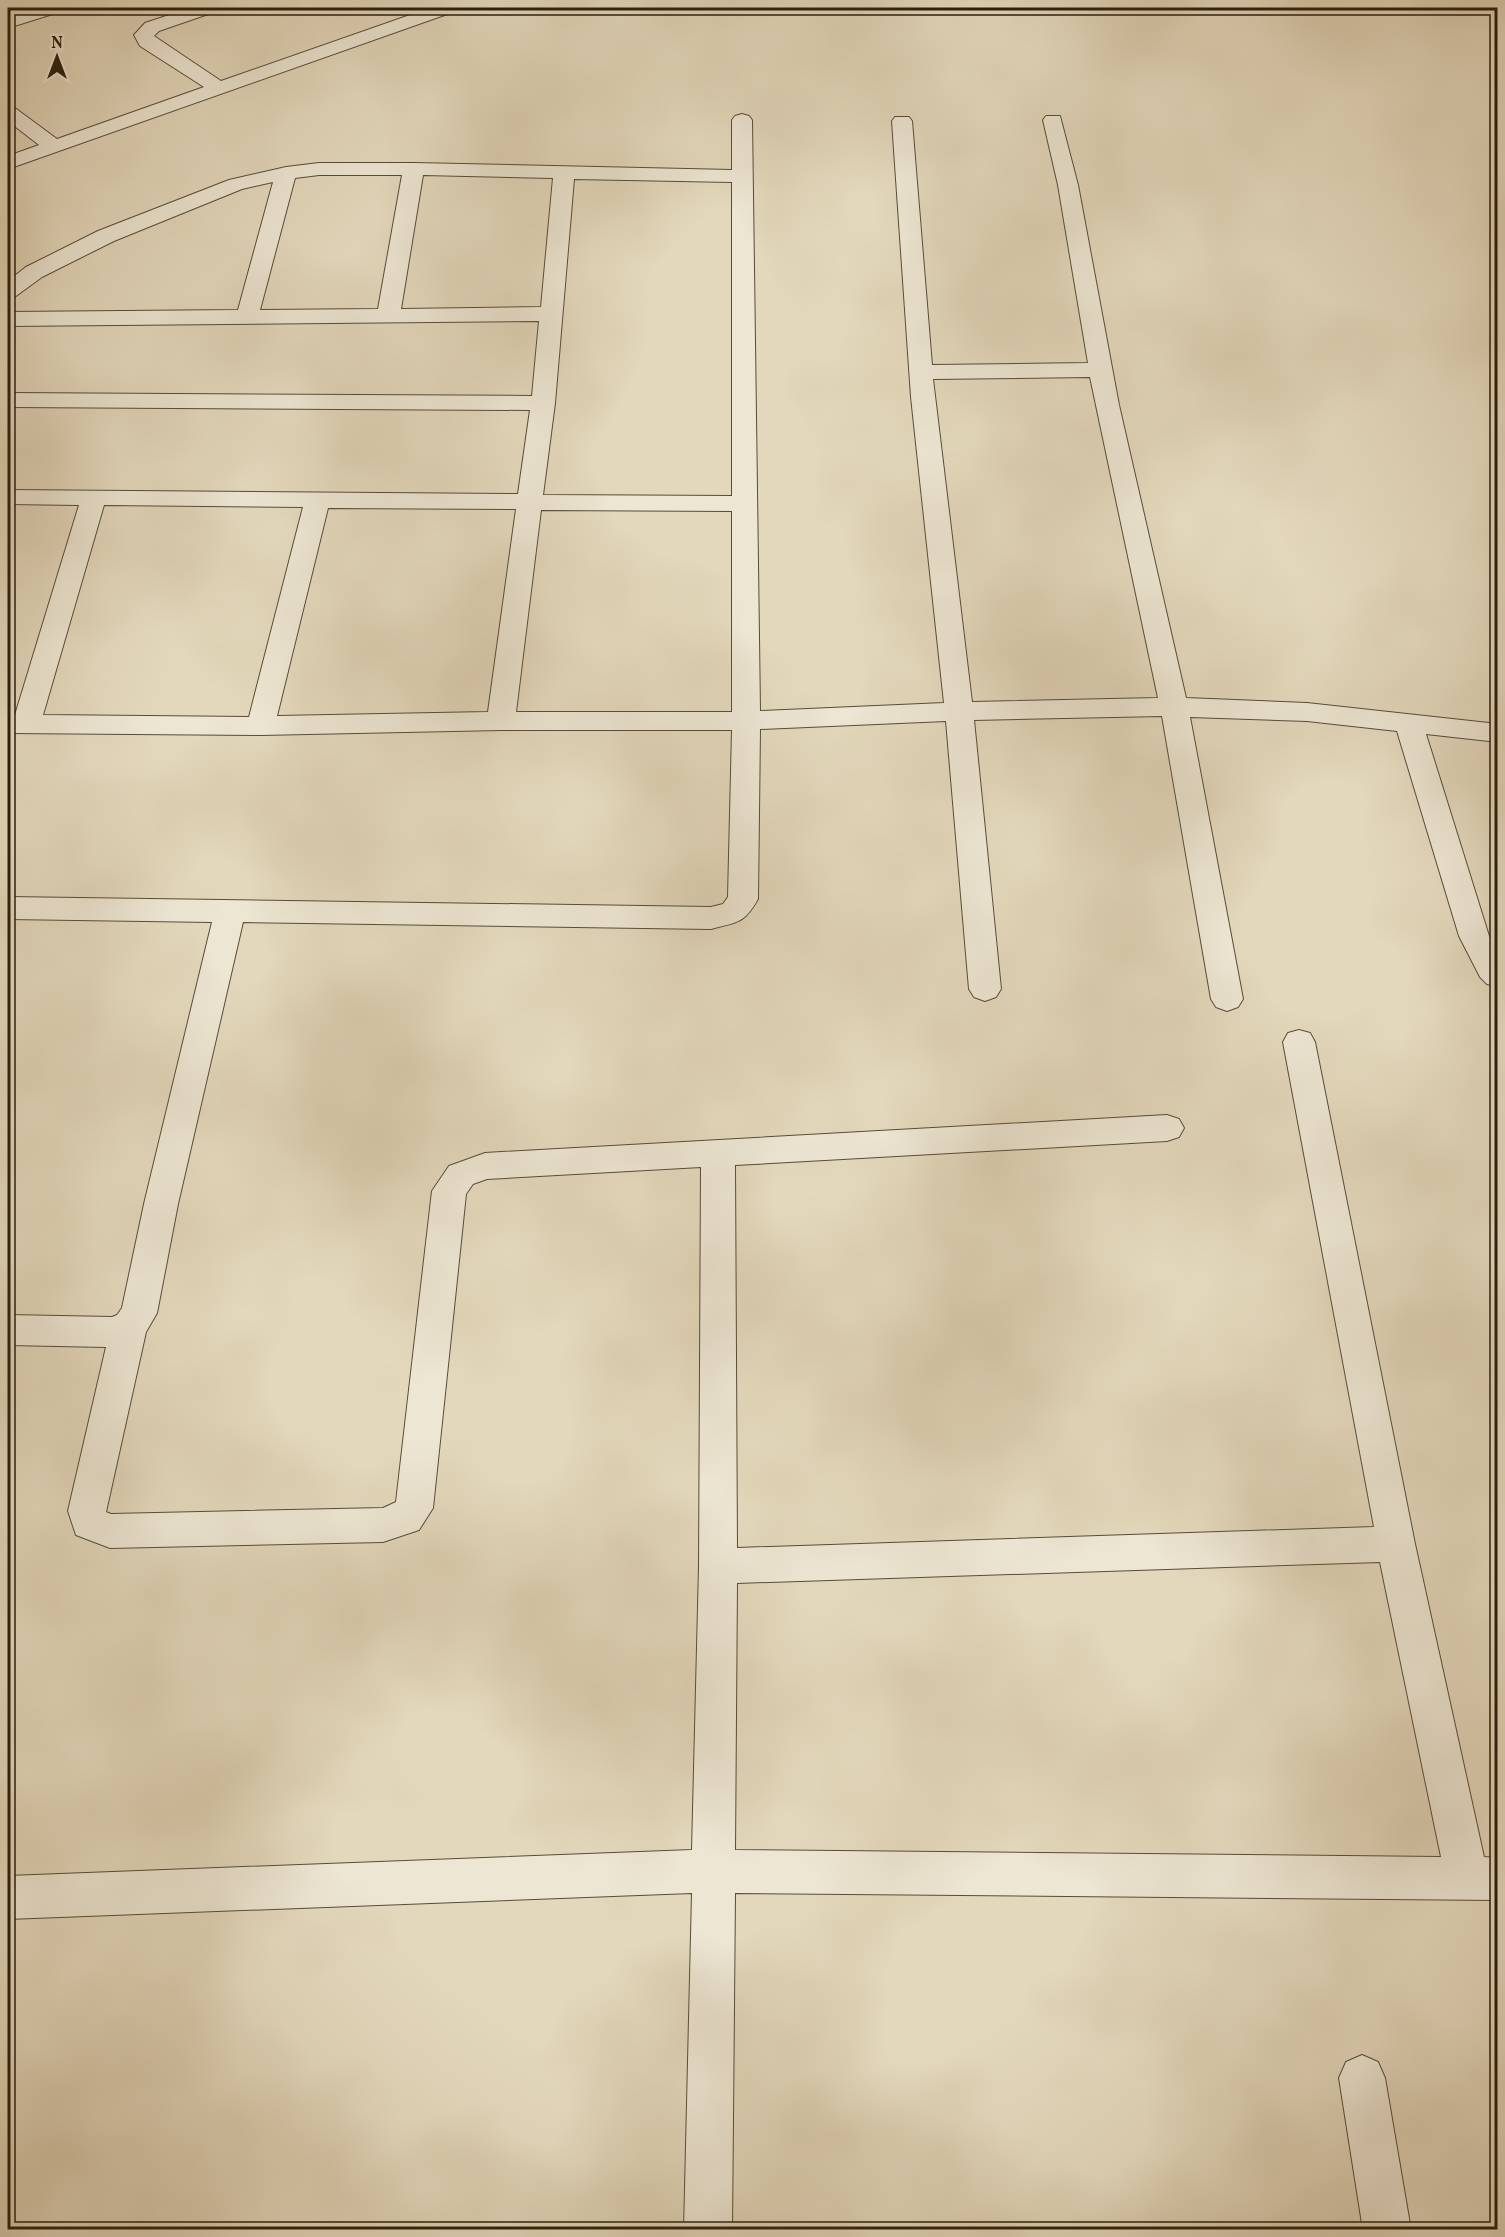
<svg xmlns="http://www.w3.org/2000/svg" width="1505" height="2237" font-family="Vollkorn,serif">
<rect width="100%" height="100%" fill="#e3d8bc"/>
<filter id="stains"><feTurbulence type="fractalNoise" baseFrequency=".00333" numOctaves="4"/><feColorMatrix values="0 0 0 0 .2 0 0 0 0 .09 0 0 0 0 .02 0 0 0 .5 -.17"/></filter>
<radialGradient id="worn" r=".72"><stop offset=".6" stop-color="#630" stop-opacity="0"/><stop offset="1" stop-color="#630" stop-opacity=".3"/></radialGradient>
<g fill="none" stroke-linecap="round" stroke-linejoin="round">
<!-- minor casing -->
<g stroke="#584c38" stroke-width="2">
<path id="minor" d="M34,8H61L59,12L8,28V16Z
M190,8H216L214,12L159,31L154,36L221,81L430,8H455L453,12L8,169V156L39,145L8,121V106L15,108L57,139L204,87L140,46L134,35L145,23Z
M742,114L749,116L752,120L760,711L944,703L911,397L892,121L895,117H909L912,121L932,365L1088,363L1058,185L1043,120L1046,116H1060L1078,185L1119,405L1186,698L1307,703L1498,724V742L1426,734L1489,936L1498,952V987L1487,984L1480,977L1459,936L1397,731L1307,721L1190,717L1243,999L1238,1007L1227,1011L1216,1007L1211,999L1162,716L974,720L1001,989L996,997L985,1001L974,997L969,989L946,721L760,729L758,899C744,924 737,922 711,929L243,922L178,1204L157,1313L146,1332L106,1512L111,1514L383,1508L396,1502L432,1191L449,1166L485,1153L1167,1115L1179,1119L1184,1128L1179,1137L1167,1141L735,1165L737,1548L1374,1527L1283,1042L1288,1033L1299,1030L1310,1033L1315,1042L1415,1544L1484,1857L1498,1858V1900L735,1893L732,2230H684L692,1893L8,1919V1876L692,1850L699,1566L701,1167L487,1179L473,1184L466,1194L433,1508L419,1530L383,1542L110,1548L76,1535L68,1511L106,1347L8,1345V1315L112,1317L117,1315L122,1308L144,1204L212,922L8,919V897L711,907L723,904L728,897L732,730H501L261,735L8,733V715H15L79,505L8,504V490L518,494L530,410L8,407V393L532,396L539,321L8,326V312L238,310L273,182L242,189L114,241L42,277L16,296L8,298V281L26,267L98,231L229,180L286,167L319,163H414L732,170V120L735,116ZM319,175H402L378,309L260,310L295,178ZM423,175L553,178L541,307L401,309ZM574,179L732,182V496L543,495L555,403ZM1090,377L1158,698L972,702L933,379ZM104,505L303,507L249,717L43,715ZM328,508L516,509L488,712L277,716ZM541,510L732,511V712H516ZM1380,1562L1441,1857L735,1850L737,1583Z
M1362,2055L1378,2062L1385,2078L1411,2230H1363L1339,2078L1346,2062Z"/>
</g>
<!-- minor -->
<use href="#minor" fill="#ede6d3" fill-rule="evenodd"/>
</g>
<!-- margin -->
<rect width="1505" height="2237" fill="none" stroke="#e3d8bc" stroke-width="30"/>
<rect x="9" y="9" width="1487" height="2219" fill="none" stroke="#2a1e0c" stroke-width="3"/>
<rect x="15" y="15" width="1475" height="2207" fill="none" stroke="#2a1e0c" stroke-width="1.5"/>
<!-- north arrow -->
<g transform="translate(57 57)" stroke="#ede6d3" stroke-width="4.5" paint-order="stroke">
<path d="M0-4.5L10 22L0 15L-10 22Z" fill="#2a1e0c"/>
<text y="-9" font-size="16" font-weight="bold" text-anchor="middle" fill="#2a1e0c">N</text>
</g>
<rect width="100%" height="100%" filter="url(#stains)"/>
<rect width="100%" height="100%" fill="url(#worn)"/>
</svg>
